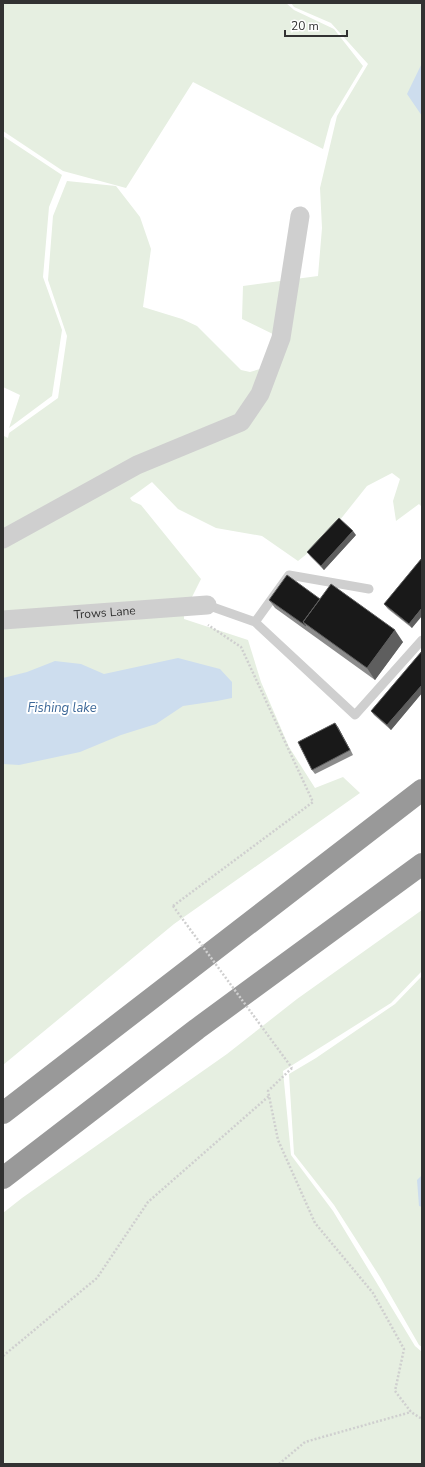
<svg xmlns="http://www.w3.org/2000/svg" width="425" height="1467" font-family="'Nunito Sans',sans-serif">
<rect width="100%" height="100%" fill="#fff"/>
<!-- green -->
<path fill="#e6efe1" d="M3,3H286L294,10L334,29L363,66L331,119L323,149L193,82L126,188L63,171L3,131Z
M291,3H422V507L419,504L396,521L393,501L400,479L392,473L367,486L324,540L298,561L262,536L216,528L178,509L152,482L130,498L132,501L141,505L201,579L184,613V619L248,640L261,682L289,747L315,788L343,777L360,793L174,924L3,1065V438L4,436L8,438L9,433L58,398L67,336L48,280L53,216L67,181L116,186L140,217L151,249L143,307L182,319L197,326L241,370L250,372L280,363L287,341L242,319L243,286L318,276L322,228L320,188L337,116L368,64L331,23L294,7Z
M3,136L62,175L49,207L43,277L62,330L52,396L9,428L20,395L3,387Z
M422,910V971L391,1003L283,1071L291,1155L333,1211L415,1346L422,1352V1464H3V1213L22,1198L227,1054L297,999Z
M422,976V1347L419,1345L380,1277L334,1205L294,1154L289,1074L316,1058L395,1004Z"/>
<!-- water -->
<path fill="#cdddee" d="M422,63V116L407,94Z
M178,658L220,669L232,682V698L217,701L183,706L156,724L121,735L80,752L19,765L3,764V678L27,672L55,661L81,664L104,674Z
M422,1175V1207L419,1206L417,1180Z"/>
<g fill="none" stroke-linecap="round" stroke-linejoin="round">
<!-- path -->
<path stroke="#cfcfcf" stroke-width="2.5" stroke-dasharray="2 2" stroke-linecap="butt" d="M173,906L313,802L241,647L208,625
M292,1068L268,1091L278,1140L315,1223L373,1293L404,1349L395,1391L411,1412L422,1419
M3,1356L97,1278L148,1202L269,1096
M279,1464L305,1442L411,1412"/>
<!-- service -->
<path stroke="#cfcfcf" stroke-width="9" d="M207,605L255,622L355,715L422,640
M255,622L289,575L369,589"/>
<!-- minor -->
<g stroke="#cfcfcf" stroke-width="19">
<path d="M3,539L137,465L241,422L260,394L281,338L300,216"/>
<path id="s1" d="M3,620L207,605"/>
</g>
<!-- motorway -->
<path stroke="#999" stroke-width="22" d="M3,1113L422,790
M3,1178L197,1029L422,864"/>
<!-- path-bridge -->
<path stroke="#cfcfcf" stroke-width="2.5" stroke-dasharray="2 2" stroke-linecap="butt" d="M173,906L292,1068"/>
</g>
<!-- wall -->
<path fill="#8c8c8c" d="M356,535L324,570L310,556L307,552Z
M422,558L412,628L388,609L384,604Z
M320,599L403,642L375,680L275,608L269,600Z
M422,651V693L391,730L374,715L371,711Z
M338,727L353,755L315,774L312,770Z"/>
<!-- shaded-wall -->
<path fill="#5e5e5e" d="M353,531L356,535L324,570L321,566Z
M422,608V616L412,628L409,624Z
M395,630L403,642L375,680L367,668Z
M422,685V693L391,730L387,725Z
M335,723L338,727L353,755L350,750Z"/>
<!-- building -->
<path fill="#191919" stroke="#5e5e5e" d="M339,518L353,531L321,566L307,552Z
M422,558V608L409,624L384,604Z
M287,575L320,599L303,622L306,626L269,600Z
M331,584L395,630L367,668L303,622Z
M422,651V685L387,725L371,711Z
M335,723L350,750L312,770L298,742Z"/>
<g text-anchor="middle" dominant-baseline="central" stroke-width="4" stroke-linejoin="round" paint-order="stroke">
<!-- street labels -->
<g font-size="12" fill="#323232" stroke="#fff">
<text stroke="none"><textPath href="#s1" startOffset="102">Trows Lane</textPath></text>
</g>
<!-- water labels -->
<g font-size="13" font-style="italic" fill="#3d6898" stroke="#fff">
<text x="62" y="708">Fishing lake</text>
</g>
</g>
<!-- border -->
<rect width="425" height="1467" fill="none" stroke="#323232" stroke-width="8"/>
<!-- scale -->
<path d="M285 30v6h62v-6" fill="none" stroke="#323232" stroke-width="2"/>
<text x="291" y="30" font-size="12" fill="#323232" stroke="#ffffff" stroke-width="3" paint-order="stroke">20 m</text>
</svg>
